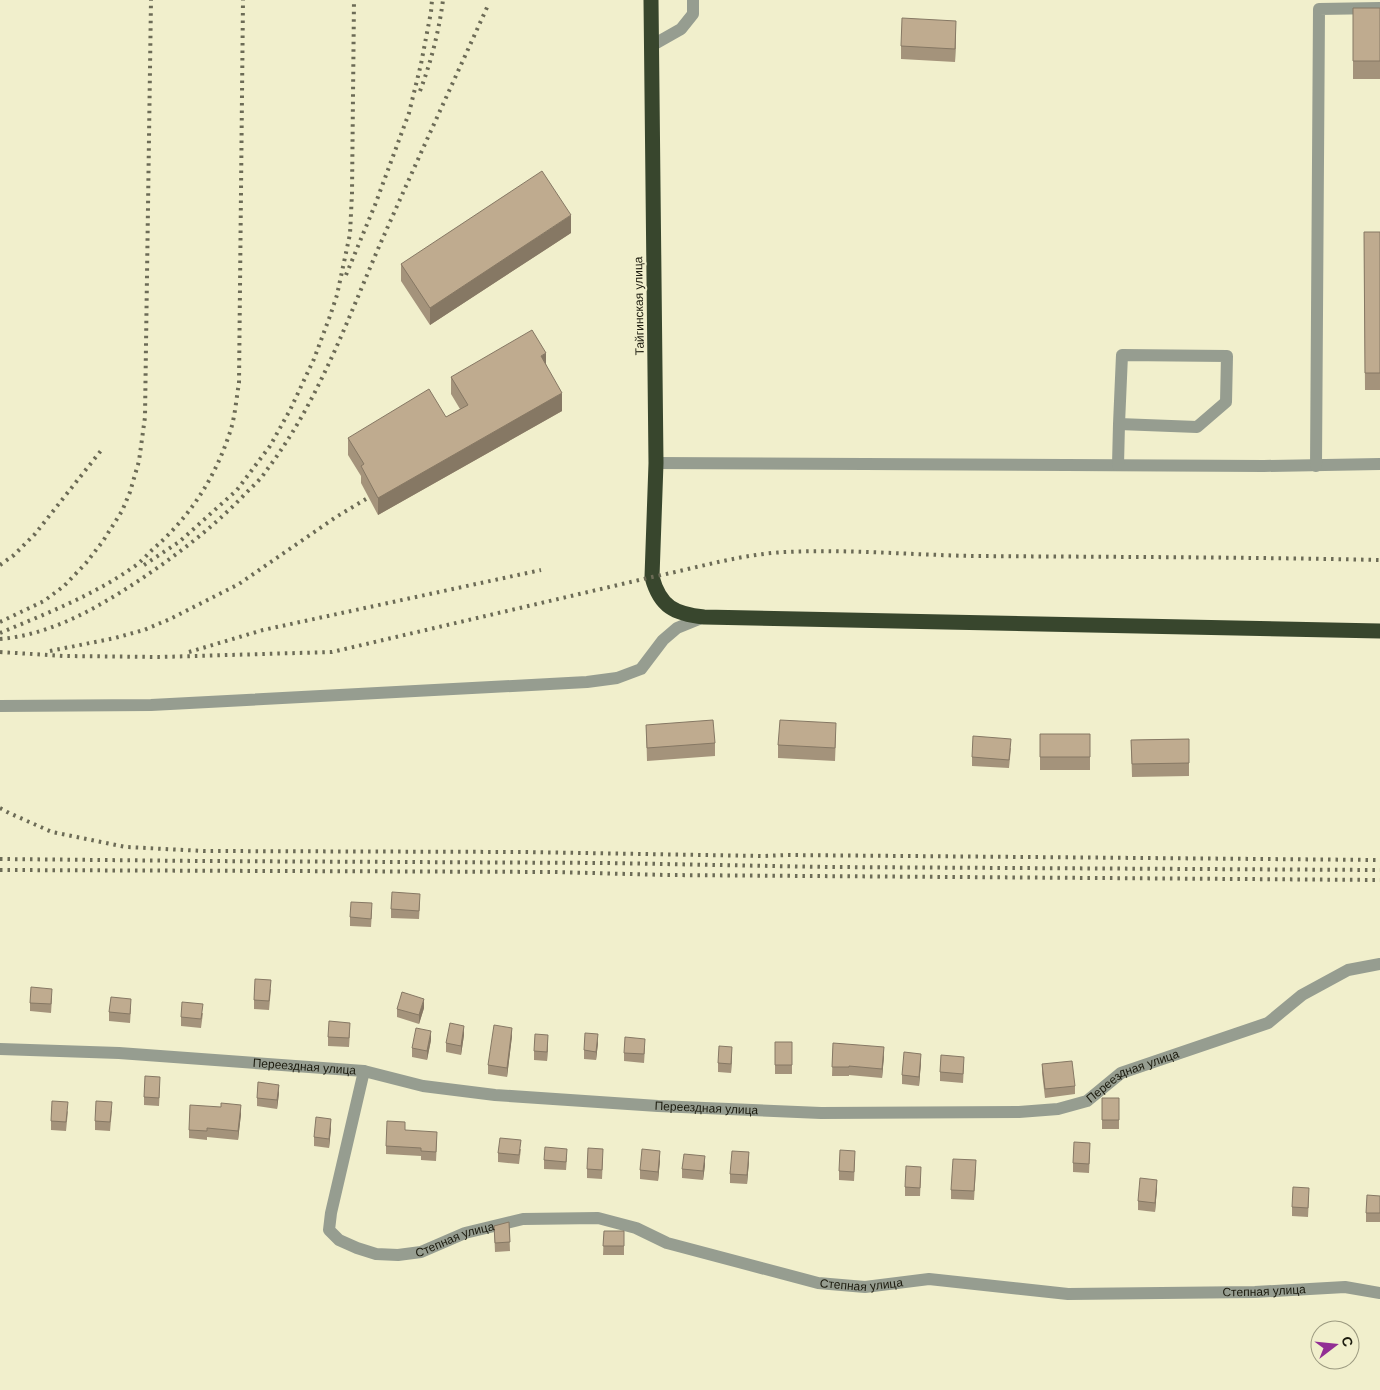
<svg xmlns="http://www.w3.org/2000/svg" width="1380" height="1390" font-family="Arial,sans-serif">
<rect width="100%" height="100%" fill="#f1efcc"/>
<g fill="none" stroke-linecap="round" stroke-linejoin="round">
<!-- minor -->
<g stroke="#969d90" stroke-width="12">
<path d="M651,46L681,29L693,14V0"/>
<path d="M656,463L1264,466L1380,464"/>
<path d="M1118,465L1119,424L1197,427L1226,402L1227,356L1122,355L1119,424"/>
<path d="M1316,466L1319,9L1380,8"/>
<path d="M0,706L151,705L587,682L617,678L641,669L663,640L677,628L704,617"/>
<path id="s1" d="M0,1049L119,1053L364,1071L423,1086L495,1095L658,1106L821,1113L1019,1112L1058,1109L1087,1101L1121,1073L1268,1023L1302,995L1348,970L1380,964"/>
<path id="s2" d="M364,1071L331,1213L329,1230L339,1240L357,1248L376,1254L398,1255L421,1252L465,1233L523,1219L598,1218L636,1228L667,1243L818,1283L865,1287L929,1279L1068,1294L1255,1292L1345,1287L1380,1293"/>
</g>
<!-- highway -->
<path stroke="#38462d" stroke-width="15" d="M651,0L656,463L652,577C660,607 675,614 704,617L1380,631"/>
<!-- rail -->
<path stroke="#6c6b56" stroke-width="4" stroke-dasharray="2.5 5" stroke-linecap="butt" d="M420,91C431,62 439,31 443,0
M346,275L375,205L409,113L421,64L431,12L432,0
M0,565L14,555L35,534L103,448
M144,565L179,542L237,490L270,446L290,410L314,359L330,316L337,295L350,234L352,193L354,0
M0,622L44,601L64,586L86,563L103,541L122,511L130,492L139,461L145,417L146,345L151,0
M0,633C45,614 92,596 132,568C140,563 146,556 152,550C188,519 214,480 229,435C235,419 236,400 239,383L243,0
M0,639C48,635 92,611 132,585C173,558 212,529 246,493C253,486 261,479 266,471C317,404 345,326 378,249C414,167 452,85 489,3
M50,651L115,638L144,630L170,619L239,584L336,517L366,499
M0,652L64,656L160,657L332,652L652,577C697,568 741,554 786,552C849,549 912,555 975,556C1110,557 1245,557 1380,560
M189,652L263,630L541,570
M0,808L9,813L52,832L126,847L205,851L521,852L763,856L787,855L1380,860
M0,859L201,861L607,863L827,867L1380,870
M0,870L553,872L667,875L1380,880"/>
</g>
<!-- wall -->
<path fill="#a4937b" d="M1353,8H1380V79H1353Z
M956,34L955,62L901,59V46Z
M1364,232H1380V390H1365Z
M571,233L430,325L401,281V264Z
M546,364L562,411L378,515L361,483V476L348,455V438L446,417L460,409L451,394V377Z
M646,725L715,743V756L647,761Z
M1040,734H1090V770H1040Z
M836,736L835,761L778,758V745Z
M1189,739V776L1132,777L1131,740Z
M1011,748L1009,768L972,766V757Z
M420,902L419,919L391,918V909Z
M372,912L371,927L350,926V917Z
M271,989L269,1010L254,1009V1000Z
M52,998L51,1013L30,1011V1003Z
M131,1008L130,1023L109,1021V1012Z
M424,1008L419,1024L397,1017V1009Z
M203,1013L201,1028L181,1026V1017Z
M350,1032L349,1047L328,1046V1037Z
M464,1035L461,1055L446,1052V1043Z
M512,1036L507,1077L488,1074V1065Z
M431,1040L427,1060L412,1057V1048Z
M775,1042H792V1074H775Z
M598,1043L596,1060L584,1059V1050Z
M833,1043L884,1056L882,1078L849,1075V1076H832Z
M548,1044L547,1061L534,1060V1051Z
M645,1048L644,1063L624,1061V1053Z
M732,1056L731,1073L718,1072V1063Z
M921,1062L919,1086L902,1084V1075Z
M1042,1064L1075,1086V1094L1045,1098L1042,1073Z
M964,1065L963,1083L940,1081V1072Z
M160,1086L159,1106L144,1105V1097Z
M279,1093L277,1109L257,1106V1098Z
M1102,1098H1119V1129H1102Z
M112,1110L110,1131L95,1130V1121Z
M68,1111L66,1131L51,1130V1121Z
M241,1114L238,1140L207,1137V1140L189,1138V1130Z
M331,1128L329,1148L314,1146V1137Z
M405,1130L437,1141L436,1161L421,1160V1156L386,1154V1146Z
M521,1149L519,1164L498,1162V1153Z
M1090,1152L1089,1173L1073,1172V1163Z
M567,1157L566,1170L544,1169V1160Z
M603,1158L602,1179L587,1178V1169Z
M660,1160L658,1181L640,1179V1170Z
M855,1160L854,1181L839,1180V1171Z
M749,1161L747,1184L730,1183V1174Z
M705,1165L703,1180L682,1178V1169Z
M976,1169L974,1200L951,1199V1190Z
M921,1176L920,1196H905V1187Z
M1157,1188L1155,1212L1138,1210V1201Z
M1309,1196L1308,1217L1292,1216V1207Z
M1380,1196V1222H1366V1213Z
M509,1222L510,1251L495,1252L494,1226Z
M604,1231H624V1255H603Z"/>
<!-- shaded-wall -->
<path fill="#867864" d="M956,21V34L955,62V49Z
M571,215V233L430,325V308Z
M546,353V370L541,356Z
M562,393V411L378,515V498Z
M424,999V1008L419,1024V1015Z
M464,1026V1035L461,1055V1046Z
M512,1028V1036L507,1077V1068Z
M431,1031V1040L427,1060V1051Z
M598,1034V1043L596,1060V1052Z
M548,1035V1044L547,1061V1052Z
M732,1047V1056L731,1073V1064Z
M884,1047V1056L882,1078V1069Z
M921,1054V1062L919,1086V1077Z
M279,1085V1093L277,1109V1100Z
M241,1105V1114L238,1140V1131Z
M331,1119V1128L329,1148V1139Z
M660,1151V1160L658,1181V1172Z
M749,1152V1161L747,1184V1175Z
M705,1156V1165L703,1180V1171Z
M1157,1180V1188L1155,1212V1203Z"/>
<!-- building -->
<path fill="#bfab8f" stroke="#867864" d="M1353,8H1380V61H1353Z
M902,18L956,21L955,49L901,46Z
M542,171L571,215L430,308L401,264Z
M1364,232H1380V373H1365Z
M532,330L546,353L541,356L562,393L378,498L361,466L364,464L348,438L429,389L446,417L468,405L451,377Z
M713,720L715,743L647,748L646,725Z
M780,720L836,723L835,748L778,745Z
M1040,734H1090V757H1040Z
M973,736L1011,739L1009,760L972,757Z
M1189,739V763L1132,764L1131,740Z
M392,892L420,894L419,911L391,909Z
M351,902L372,903L371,919L350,917Z
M255,979L271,980L269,1001L254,1000Z
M31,987L52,989L51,1004L30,1003Z
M402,992L424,999L419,1015L397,1009Z
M111,997L131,999L130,1014L109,1012Z
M182,1002L203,1004L201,1019L181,1017Z
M329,1021L350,1023L349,1038L328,1037Z
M450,1023L464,1026L461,1046L446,1043Z
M494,1025L512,1028L507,1068L488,1065Z
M416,1028L431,1031L427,1051L412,1048Z
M585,1033L598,1034L596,1052L584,1050Z
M535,1034L548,1035L547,1052L534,1051Z
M625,1037L645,1039L644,1054L624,1053Z
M775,1042H792V1065H775Z
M833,1043L884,1047L882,1069L849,1066V1067H832Z
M719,1046L732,1047L731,1064L718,1063Z
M904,1052L921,1054L919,1077L902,1075Z
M941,1055L964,1057L963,1074L940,1072Z
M1072,1061L1075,1086L1045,1089L1042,1064Z
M145,1076L160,1077L159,1098L144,1097Z
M258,1082L279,1085L277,1100L257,1098Z
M1102,1098H1119V1120H1102Z
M52,1101L68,1102L66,1122L51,1121Z
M96,1101L112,1102L110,1122L95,1121Z
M221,1103L241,1105L238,1131L207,1128V1131L189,1130L190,1105L221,1107Z
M316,1117L331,1119L329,1139L314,1137Z
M387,1121L405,1122V1130L437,1132L436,1152L421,1151V1148L386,1146Z
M500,1138L521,1140L519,1155L498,1153Z
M1074,1142L1090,1143L1089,1164L1073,1163Z
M545,1147L567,1149L566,1162L544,1160Z
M588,1148L603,1149L602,1170L587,1169Z
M642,1149L660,1151L658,1172L640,1170Z
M840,1150L855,1151L854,1172L839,1171Z
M732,1151L749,1152L747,1175L730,1174Z
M684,1154L705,1156L703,1171L682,1169Z
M953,1159L976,1160L974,1191L951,1190Z
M906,1166L921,1167L920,1188L905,1187Z
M1140,1178L1157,1180L1155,1203L1138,1201Z
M1293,1187L1309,1188L1308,1208L1292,1207Z
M1367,1195L1380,1196V1213H1366Z
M509,1222L510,1242L495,1243L494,1226Z
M604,1231H624V1246H603Z"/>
<g text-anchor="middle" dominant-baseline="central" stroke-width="4" stroke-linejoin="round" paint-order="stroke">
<!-- street labels -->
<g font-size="12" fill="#1c1b0e" stroke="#f1efcc">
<text transform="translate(639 306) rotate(-91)">Тайгинская улица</text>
<text stroke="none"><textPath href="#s1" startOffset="305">Переездная улица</textPath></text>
<text stroke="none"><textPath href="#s1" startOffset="1145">Переездная улица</textPath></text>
<text stroke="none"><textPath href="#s1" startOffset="710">Переездная улица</textPath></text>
<text stroke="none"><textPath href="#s2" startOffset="298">Степная улица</textPath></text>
<text stroke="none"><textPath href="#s2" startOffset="718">Степная улица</textPath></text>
<text stroke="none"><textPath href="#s2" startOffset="1122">Степная улица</textPath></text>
</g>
</g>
<!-- north arrow -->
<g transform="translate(1335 1345) rotate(74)"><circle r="24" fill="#f1efcc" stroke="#9c9a80"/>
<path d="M0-4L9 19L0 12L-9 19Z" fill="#922e94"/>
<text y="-8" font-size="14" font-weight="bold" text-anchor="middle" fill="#1c1b0e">С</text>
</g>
</svg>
